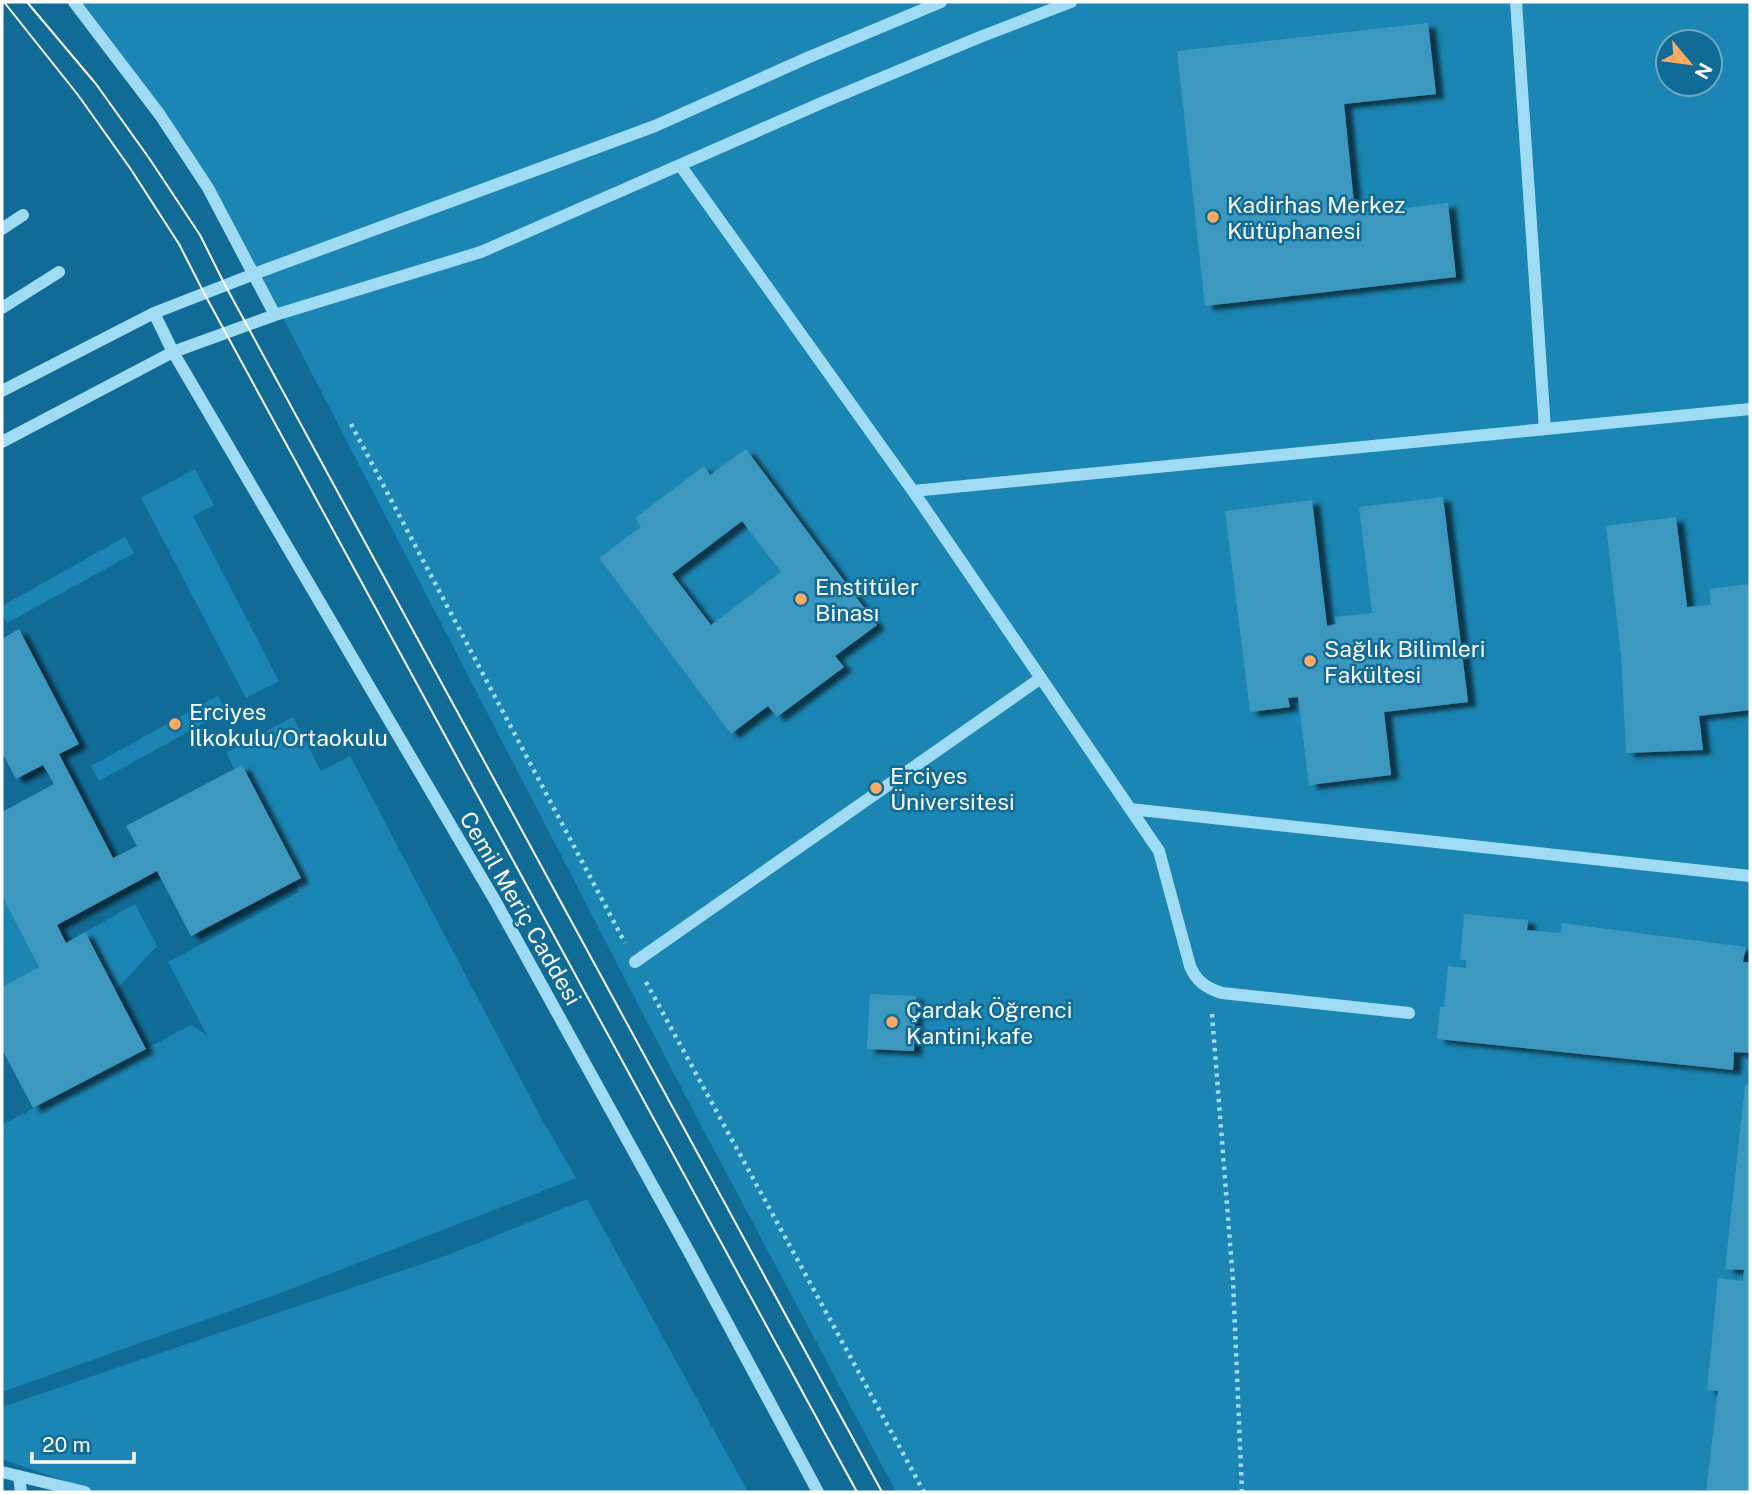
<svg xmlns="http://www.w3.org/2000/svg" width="1752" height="1494" font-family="'Public Sans',sans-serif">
<defs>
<filter id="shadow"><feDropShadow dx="8" dy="4.5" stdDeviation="2" flood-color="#0009"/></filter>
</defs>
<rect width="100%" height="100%" fill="#106c96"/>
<!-- green -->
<path fill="#1b85b3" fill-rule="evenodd" d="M79,2H1750V1492H896L686,1097L249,252L182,137ZM1668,42H1710V84H1668Z
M195,469L214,505L193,516L279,681L246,698L141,498Z
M125,537L134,553L7,623L2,614V606Z
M218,696L226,711L99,781L91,766Z
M293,717L321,771L350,756L540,1116L576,1178L278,1294L2,1392V1125L191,1025L207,1035L168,962L299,892L226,753Z
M2,896L39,967L2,987Z
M135,904L157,946L115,991L85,932Z
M587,1199L748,1492H96L2,1459V1407L448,1255Z"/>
<!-- building -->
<path fill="#3d98c0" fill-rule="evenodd" filter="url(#shadow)" d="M1428,23L1436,94L1344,104L1355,214L1448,203L1456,277L1205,306L1177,51Z
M746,449L877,625L835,656L844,667L777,717L768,706L731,734L599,558L641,527L635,518L704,466L710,475ZM742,521L781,572L711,625L672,574Z
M1443,497L1468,702L1384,712L1391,775L1309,785L1298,697L1288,698L1290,707L1250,712L1225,511L1312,500L1327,626L1336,624L1335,617L1372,613L1359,507Z
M1676,517L1687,607L1711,605L1709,589L1750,584V710L1699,716L1703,750L1626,753L1621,655L1606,526Z
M19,629L79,744L59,754L113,858L137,846L126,826L242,765L301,878L191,936L157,871L57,925L66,943L85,932L146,1049L33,1108L2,1049V987L39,967L2,896V812L54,784L43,765L16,779L2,752V639Z
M1464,914L1528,920L1527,930L1561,933L1562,923L1746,947L1743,962H1750V1053L1734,1052L1733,1070L1437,1039L1440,1007H1444L1448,966L1466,968V960H1460Z
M870,994L916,996L914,1051L867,1049Z
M1745,1085H1750V1492H1706L1718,1391L1707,1390L1718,1278L1743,1281L1744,1270L1725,1269Z"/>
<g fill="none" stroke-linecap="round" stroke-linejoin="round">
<!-- path -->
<path stroke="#9fdbf4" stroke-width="4.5" stroke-dasharray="3.5 5" stroke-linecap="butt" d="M351,424L625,943
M646,982L924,1492
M1212,1014L1233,1281L1242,1492"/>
<!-- minor -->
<path stroke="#9fdbf4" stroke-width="12" d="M74,2L160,115L208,188L275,315
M1516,2L1545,429
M680,165L913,491L1159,851L1190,966C1196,981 1206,988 1222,993L1409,1013
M2,229L23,215
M2,308L59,272
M154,313L173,352L497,904L688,1250L818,1492
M2,391L154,313L254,274L655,126L807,58L941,2
M2,442L173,352L275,315L481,252L826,101L980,37L1071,2
M913,491L1750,409
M1130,809L1750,876
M635,962L1041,678
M2,1472L85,1492
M19,1476L21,1492"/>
<!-- tram -->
<path stroke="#fff" stroke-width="2" d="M4,2L78,95L130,168L179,244L204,293L857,1492
M27,2L96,84L149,158L200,235L225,285L882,1492"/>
</g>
<!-- markers -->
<g fill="#ffaa62" stroke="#106c96" stroke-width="2.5">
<circle cx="1213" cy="217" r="7"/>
<circle cx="801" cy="599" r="7"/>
<circle cx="1310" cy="661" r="7"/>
<circle cx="175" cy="724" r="7"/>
<circle cx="876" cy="788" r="7"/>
<circle cx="892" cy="1022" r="7"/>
</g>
<g text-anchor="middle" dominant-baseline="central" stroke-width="5" stroke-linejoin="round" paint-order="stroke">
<!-- poi labels -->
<g font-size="23" fill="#fff" stroke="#106c96" text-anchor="start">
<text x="1227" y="204">Kadirhas Merkez<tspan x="1227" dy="26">Kütüphanesi</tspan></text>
<text x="815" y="586">Enstitüler<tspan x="815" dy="26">Binası</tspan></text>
<text x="1324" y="648">Sağlık Bilimleri<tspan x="1324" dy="26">Fakültesi</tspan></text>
<text x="189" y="711">Erciyes<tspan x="189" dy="26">İlkokulu/Ortaokulu</tspan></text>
<text x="890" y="775">Erciyes<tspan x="890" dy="26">Üniversitesi</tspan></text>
<text x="906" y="1009">Çardak Öğrenci<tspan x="906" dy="26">Kantini,kafe</tspan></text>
</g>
<!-- street labels -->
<g font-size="23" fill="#fff" stroke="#106c96">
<text transform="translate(521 908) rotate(60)">Cemil Meriç Caddesi</text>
</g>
</g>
<!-- border -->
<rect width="1752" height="1494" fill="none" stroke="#ffffff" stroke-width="7"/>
<!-- north arrow -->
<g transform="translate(1689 63) rotate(119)"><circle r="33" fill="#106c96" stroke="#70a7c0" stroke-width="2"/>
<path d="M0-5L12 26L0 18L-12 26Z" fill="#ffaa62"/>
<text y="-10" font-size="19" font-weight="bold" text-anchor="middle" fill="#ffffff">N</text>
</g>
<!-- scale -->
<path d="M32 1452v10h102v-10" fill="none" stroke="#ffffff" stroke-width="3.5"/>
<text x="42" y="1452" font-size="21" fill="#ffffff" stroke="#106c96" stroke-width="5" paint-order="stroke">20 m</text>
</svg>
